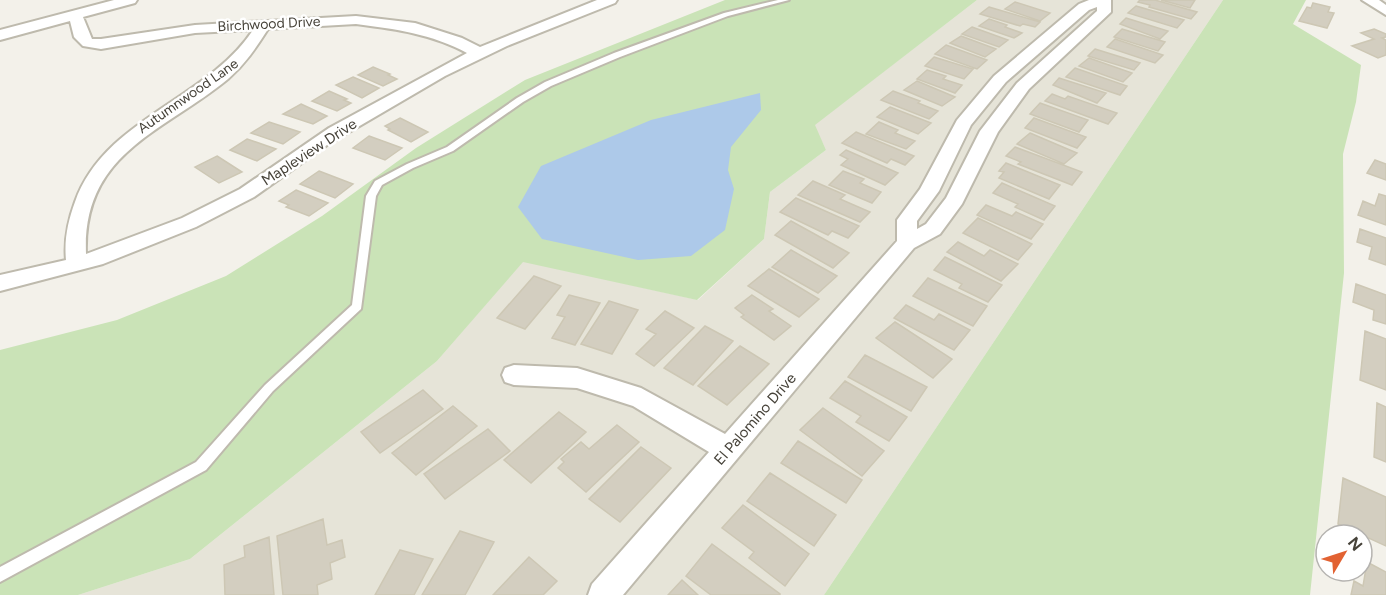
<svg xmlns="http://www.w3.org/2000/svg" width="1386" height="595" font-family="Figtree,sans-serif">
<rect width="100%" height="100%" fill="#f3f1ea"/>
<!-- residential -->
<path fill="#e6e4d8" d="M977,0H1223L824,595H78L190,559L437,361L523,261L698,300L764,239L770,192L826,150L814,125Z"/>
<!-- green -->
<path fill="#cae3b7" d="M725,0H977L815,125L826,150L770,192L764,239L697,300L523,262L437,361L190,559L78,595H0V350L117,320L226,276L322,216L416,148L525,80Z
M1223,0H1306L1293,24L1361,65L1356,102L1343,154L1344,273L1310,595H824Z"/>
<!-- water -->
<path fill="#adc9e9" d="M760,93L761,110L731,147L728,170L734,189L725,230L691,256L638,260L542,239L518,207L541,166L651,120Z"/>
<!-- building -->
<path fill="#d3cec0" stroke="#cdc7b4" stroke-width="1.5" d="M1140,0H1155L1197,12L1191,19L1149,7L1150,5L1138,2Z
M1161,0H1195L1190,8Z
M1015,2L1050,13L1040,21L1005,9Z
M1313,3L1330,7L1328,12L1334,13L1327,28L1299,21L1307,7L1311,8Z
M1136,6L1184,20L1177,28L1128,13Z
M989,7L1040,22L1035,27L1023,24L1020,26L980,14Z
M1126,18L1168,31L1160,39L1120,24Z
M989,19L1007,25L1005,27L1022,33L1014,38L979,26Z
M972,27L1008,40L999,47L962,34Z
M1122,29L1165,42L1158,51L1114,37Z
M1374,29L1386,34V37L1382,38L1386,40V55L1378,58L1352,46L1374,39L1361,33Z
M961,36L996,49L985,57L950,43Z
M1115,39L1163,55L1155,63L1107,47Z
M946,45L987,60L977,69L935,54Z
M1095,49L1140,63L1134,70L1088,56Z
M934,57L973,69L964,79L925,66Z
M1089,58L1132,73L1123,82L1079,66Z
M373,67L390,74L388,75L397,79L383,86L358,75Z
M1075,68L1127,86L1120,95L1066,77Z
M927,70L946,76L943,79L962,85L955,93L917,79Z
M353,77L379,88L362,98L336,85Z
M1059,78L1106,93L1097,103L1053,85Z
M917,81L955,97L942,106L904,90Z
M329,91L347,99L344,100L351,103L337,111L312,101Z
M893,91L920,101L918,103L938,111L929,119L881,100Z
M1052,94L1065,99L1068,96L1117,113L1108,124L1045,101Z
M1040,103L1088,120L1079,132L1030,114Z
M301,104L327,116L313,124L283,114Z
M890,107L931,123L918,134L877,117Z
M400,118L428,132L411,142L388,130L390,129L385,126Z
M1034,118L1086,137L1077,148L1025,128Z
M269,122L300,132L283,144L251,133Z
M879,122L898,130L895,133L915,141L906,149L866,134Z
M856,132L914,156L905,165L891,159L887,163L842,143Z
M1030,133L1077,153L1064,164L1017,144Z
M369,136L402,148L385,160L353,148Z
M247,139L276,149L257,161L230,150Z
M1015,147L1082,172L1072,185L1018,164L1021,162L1006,156Z
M846,150L898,173L885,185L841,165L848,159L840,155Z
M217,156L242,172L219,183L195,167Z
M1375,160L1386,164V180L1367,173Z
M1006,163L1060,185L1049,199L999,178L1004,172L999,171Z
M319,171L353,184L335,198L300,184Z
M843,171L864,179L860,183L881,192L872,203L829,185Z
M813,181L845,195L840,199L870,212L860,222L798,195Z
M1002,183L1055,206L1044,220L1015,207L1018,204L993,193Z
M296,190L328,203L309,216L286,207L289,205L279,201Z
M1379,194L1386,196V225L1358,215L1363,201L1375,206Z
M796,198L859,226L848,238L832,231L828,235L780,212Z
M986,205L1012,216L1016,212L1043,224L1031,239L977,215Z
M978,218L1032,244L1018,260L963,233Z
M791,221L849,253L833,268L775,235Z
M1360,229L1386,238V265L1369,259L1372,247L1357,242Z
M958,242L984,256L990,250L1018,264L1001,281L947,252Z
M791,250L837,276L818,293L772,267Z
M945,257L1002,285L988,302L959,288L962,284L934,270Z
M769,269L819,299L799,317L748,286Z
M534,276L561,286L525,329L497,318Z
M928,278L987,306L973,326L913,296Z
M1356,284L1386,295V324L1373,320L1374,310L1353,302Z
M569,295L600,303L575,345L552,338L565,317L557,315Z
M752,295L773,309L769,311L791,326L774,340L741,317L744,315L735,308Z
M609,301L638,310L612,354L581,344Z
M906,305L934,320L939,314L970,330L954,350L894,318Z
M665,311L694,328L654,366L636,354L656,334L646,329Z
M895,322L952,359L933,378L876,338Z
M705,326L733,341L693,385L664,368Z
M1365,331L1386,339V390L1360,380Z
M740,346L769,364L727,405L698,386Z
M865,355L927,387L911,411L848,377Z
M845,381L907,417L889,441L856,422L861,416L830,398Z
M423,390L443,409L380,453L361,432Z
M1377,403L1386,407V462L1374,457Z
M453,406L477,426L416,475L392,453Z
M823,408L884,451L862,476L800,430Z
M559,412L586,432L531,483L504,460Z
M617,425L639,442L586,492L558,468L564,462L561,459L581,442L589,449Z
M488,429L510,451L445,499L424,474Z
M798,441L862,480L846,503L781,463Z
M641,447L671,468L620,522L589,499Z
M770,473L836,515L814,546L747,501Z
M1343,478L1386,497V546L1338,524Z
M743,505L809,554L785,586L749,558L754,552L722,528Z
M323,519L327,545L342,540L345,557L330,563L332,579L317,585L318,595H283L277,536Z
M460,531L494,542L465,595H422Z
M269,537L274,595H225L224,565L245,557L244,546Z
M712,544L780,594V595H711L686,576Z
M400,550L433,559L414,595H375Z
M529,557L557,581L543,595H493Z
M1367,562L1386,572V595H1351L1354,581L1363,586Z
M682,580L698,595H668Z"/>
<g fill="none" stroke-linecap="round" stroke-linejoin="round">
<!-- lane casing -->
<g stroke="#bebaad" stroke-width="4">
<path id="lane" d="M778,0H789L728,16L620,57L551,86L523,102L453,151L413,168L382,185L376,196L361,309L273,391L206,470L0,582V567L196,462L265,385L352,305L366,196L375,181L407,164L447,147L517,98L545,82L614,53L724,13Z"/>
</g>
<!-- street casing -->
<g stroke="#bebaad" stroke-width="4">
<path id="street" d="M114,0H137L135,3L83,17L92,39H101L195,25L356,16L415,23L462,38L480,47L597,0H617L615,3L507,46L445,76L327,145L254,197L196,227L103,264L0,291V275L66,260C64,239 68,221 75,202C105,118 206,101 253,30L195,33L101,49L83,46L74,37L70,21L0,40V30ZM356,24C395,29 432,34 467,53L329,128L240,189L182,218L86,254C82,152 164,132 228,79C245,64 256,48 268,29Z
M1089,0H1111V12L1029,89L998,132L962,204L940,234L914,248L623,595H588L592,584L709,452L633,406L577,388L514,385L505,382L502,375L505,368L514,365L577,368L641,388L725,434L897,241V220L920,189L957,120L994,76L1079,4ZM1097,7V11L1017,83L980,131L946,198L926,224L917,229V221L939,191L971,125L1006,82L1089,10Z
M1362,0H1379L1386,5V15Z"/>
</g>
<!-- lane -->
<use href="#lane" fill="#fff" fill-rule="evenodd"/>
<!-- street -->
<use href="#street" fill="#fff" fill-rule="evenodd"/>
</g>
<g text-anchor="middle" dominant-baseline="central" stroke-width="5" stroke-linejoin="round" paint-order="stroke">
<!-- far-street labels -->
<g font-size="14" fill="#464239" stroke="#fff">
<text transform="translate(269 24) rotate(-3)">Birchwood Drive</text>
<text transform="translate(188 96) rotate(-35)">Autumnwood Lane</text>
</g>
<!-- street labels -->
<g font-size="15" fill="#464239" stroke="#fff">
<text transform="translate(309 152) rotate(-33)">Mapleview Drive</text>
<text transform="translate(755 419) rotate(-49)">El Palomino Drive</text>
</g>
</g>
<!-- north arrow -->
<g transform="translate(1344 553) rotate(51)"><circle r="28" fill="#ffffff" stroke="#b5b3b0" stroke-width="1.5"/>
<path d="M0-4.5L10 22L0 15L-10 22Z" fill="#e26232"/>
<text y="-9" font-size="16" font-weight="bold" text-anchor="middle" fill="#464239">N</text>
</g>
</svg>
